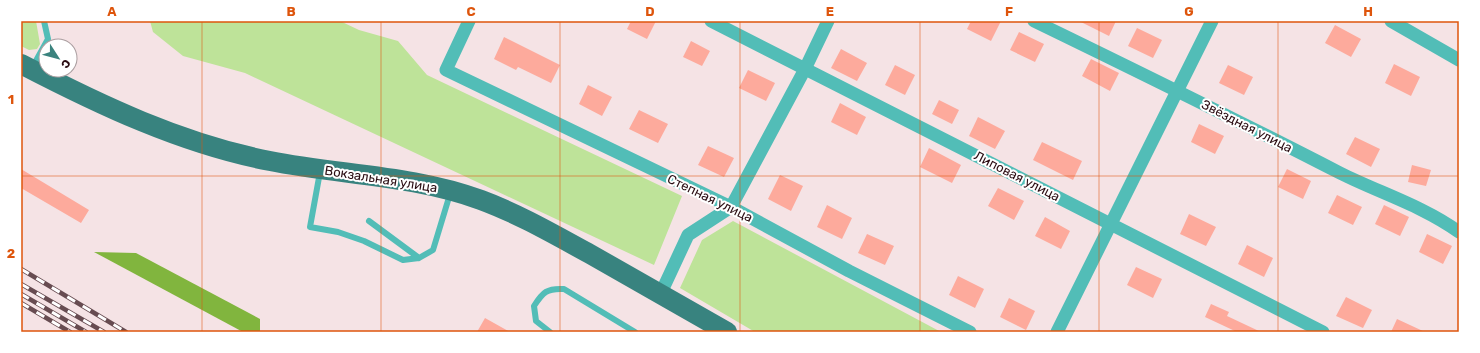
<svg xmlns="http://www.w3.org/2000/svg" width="1480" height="353" font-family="Rubik,sans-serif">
<rect width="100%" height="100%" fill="#f5e3e5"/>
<!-- green -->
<path fill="#bee399" d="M21,21H36L40,44L37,49L29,50L21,46Z
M150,21H340L359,30L398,41L427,75L682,196L654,265L245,73L183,56L153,32Z
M733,221L941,332H755L680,288L702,240Z"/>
<!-- forest -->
<path fill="#81b53e" d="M94,252L136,253L260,319V332H243Z"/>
<!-- building -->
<path fill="#fdaa9c" d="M631,21H656L647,39L627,29Z
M971,21H1001L991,41L967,29Z
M1079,21H1116L1109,36Z
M1335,25L1361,39L1351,57L1325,43Z
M1137,28L1162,40L1153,58L1128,46Z
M1019,32L1044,44L1035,62L1010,50Z
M504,37L560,65L551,83L518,67L516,70L494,59Z
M691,41L710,51L702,66L683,57Z
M841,49L867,63L857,81L831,68Z
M1091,59L1119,73L1110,91L1082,76Z
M1394,64L1420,77L1411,96L1385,83Z
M895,65L915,75L905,95L885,85Z
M1228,65L1253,77L1244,95L1219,83Z
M748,70L775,83L766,101L739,88Z
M588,85L612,97L602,116L579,104Z
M939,100L959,110L952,124L932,114Z
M840,103L866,117L857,135L831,122Z
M639,110L668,124L658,143L629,129Z
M978,117L1005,131L995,149L969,136Z
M1199,124L1224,136L1215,154L1191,142Z
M1355,137L1380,149L1371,167L1346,154Z
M1042,142L1082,161L1073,180L1033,160Z
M708,146L734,158L724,177L698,165Z
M929,148L961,165L952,183L920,167Z
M1412,165L1431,170L1426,186L1408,182Z
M21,169L89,210L81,223L21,188Z
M1287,169L1311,181L1303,199L1278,187Z
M780,175L803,186L791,211L768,199Z
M998,188L1024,201L1014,220L988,206Z
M1337,195L1362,207L1353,225L1328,213Z
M827,205L852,218L842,239L817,227Z
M1384,205L1409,217L1400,236L1375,224Z
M1189,214L1216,227L1206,246L1180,234Z
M1045,217L1070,231L1061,249L1035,236Z
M867,234L894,246L885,265L858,253Z
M1427,234L1452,246L1443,264L1419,252Z
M1247,245L1273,258L1264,277L1238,264Z
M1136,267L1162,279L1153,298L1127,285Z
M958,276L984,289L975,308L949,295Z
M1346,297L1372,310L1363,328L1336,316Z
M1009,298L1035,311L1026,330L1000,317Z
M1211,304L1229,312L1227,316L1261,332H1237L1205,317Z
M485,318L510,332H477Z
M1397,319L1425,332H1391Z"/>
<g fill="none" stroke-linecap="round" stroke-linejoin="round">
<!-- lane -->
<path stroke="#52bdb7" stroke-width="6" d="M32,68L48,39L44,21
M320,172L310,227L338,232L364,241L403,260L419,258L433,250L450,194
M369,221L419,258
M550,332L536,321L534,306C543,292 547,288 564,289L635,332"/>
<!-- street -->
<path stroke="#52bdb7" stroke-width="13" d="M469,21L446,70L731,207L849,271L970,332
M711,21L1323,332
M1034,21C1137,71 1239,121 1340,173C1380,193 1423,206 1459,232
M1391,21L1459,60
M661,293L688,235L731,207L805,69L828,21
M1057,332L1212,21"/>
<!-- primary -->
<path stroke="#38837f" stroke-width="20" d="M21,64C100,105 182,144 270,161C340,175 413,175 481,200C519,214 555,235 590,254C636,280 682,306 727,332"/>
<!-- rail casing -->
<g stroke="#674c51" stroke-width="4.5">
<path id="rail" d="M21,269L126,332
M21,284L104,332
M21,294L86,332
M21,303L70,332"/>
</g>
<!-- rail -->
<use href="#rail" stroke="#fff" stroke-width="3" stroke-dasharray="9" stroke-linecap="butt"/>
</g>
<!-- grid -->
<path fill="none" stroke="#de550c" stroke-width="1" stroke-opacity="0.55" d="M202,21V332M381,21V332M560,21V332M740,21V332M920,21V332M1099,21V332M1278,21V332M21,176H1459"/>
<g text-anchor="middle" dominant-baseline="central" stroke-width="4" stroke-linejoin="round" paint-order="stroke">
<!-- street labels -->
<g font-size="13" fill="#2a0c12" stroke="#fff">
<text transform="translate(1247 126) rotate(27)">Звёздная улица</text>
<text transform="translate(1017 176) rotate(27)">Липовая улица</text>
<text transform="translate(381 179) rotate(9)">Вокзальная улица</text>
<text transform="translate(710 198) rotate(26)">Степная улица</text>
</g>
</g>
<!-- border -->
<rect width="1480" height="353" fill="none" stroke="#ffffff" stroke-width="44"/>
<!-- north arrow -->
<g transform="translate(58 58) rotate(126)"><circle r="19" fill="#ffffff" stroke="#aa9ea0"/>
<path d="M0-3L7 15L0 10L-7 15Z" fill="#3b837e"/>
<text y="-6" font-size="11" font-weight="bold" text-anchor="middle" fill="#2a0c12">С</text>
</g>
<rect x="22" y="22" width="1436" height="309" fill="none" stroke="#de550c" stroke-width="1.5"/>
<g font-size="13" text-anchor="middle" font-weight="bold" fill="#de550c">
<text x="112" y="16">A</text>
<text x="291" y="16">B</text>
<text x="471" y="16">C</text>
<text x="650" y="16">D</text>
<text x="830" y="16">E</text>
<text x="1009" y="16">F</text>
<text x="1189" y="16">G</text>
<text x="1368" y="16">H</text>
<text x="11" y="104">1</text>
<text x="11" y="258">2</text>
</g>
</svg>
